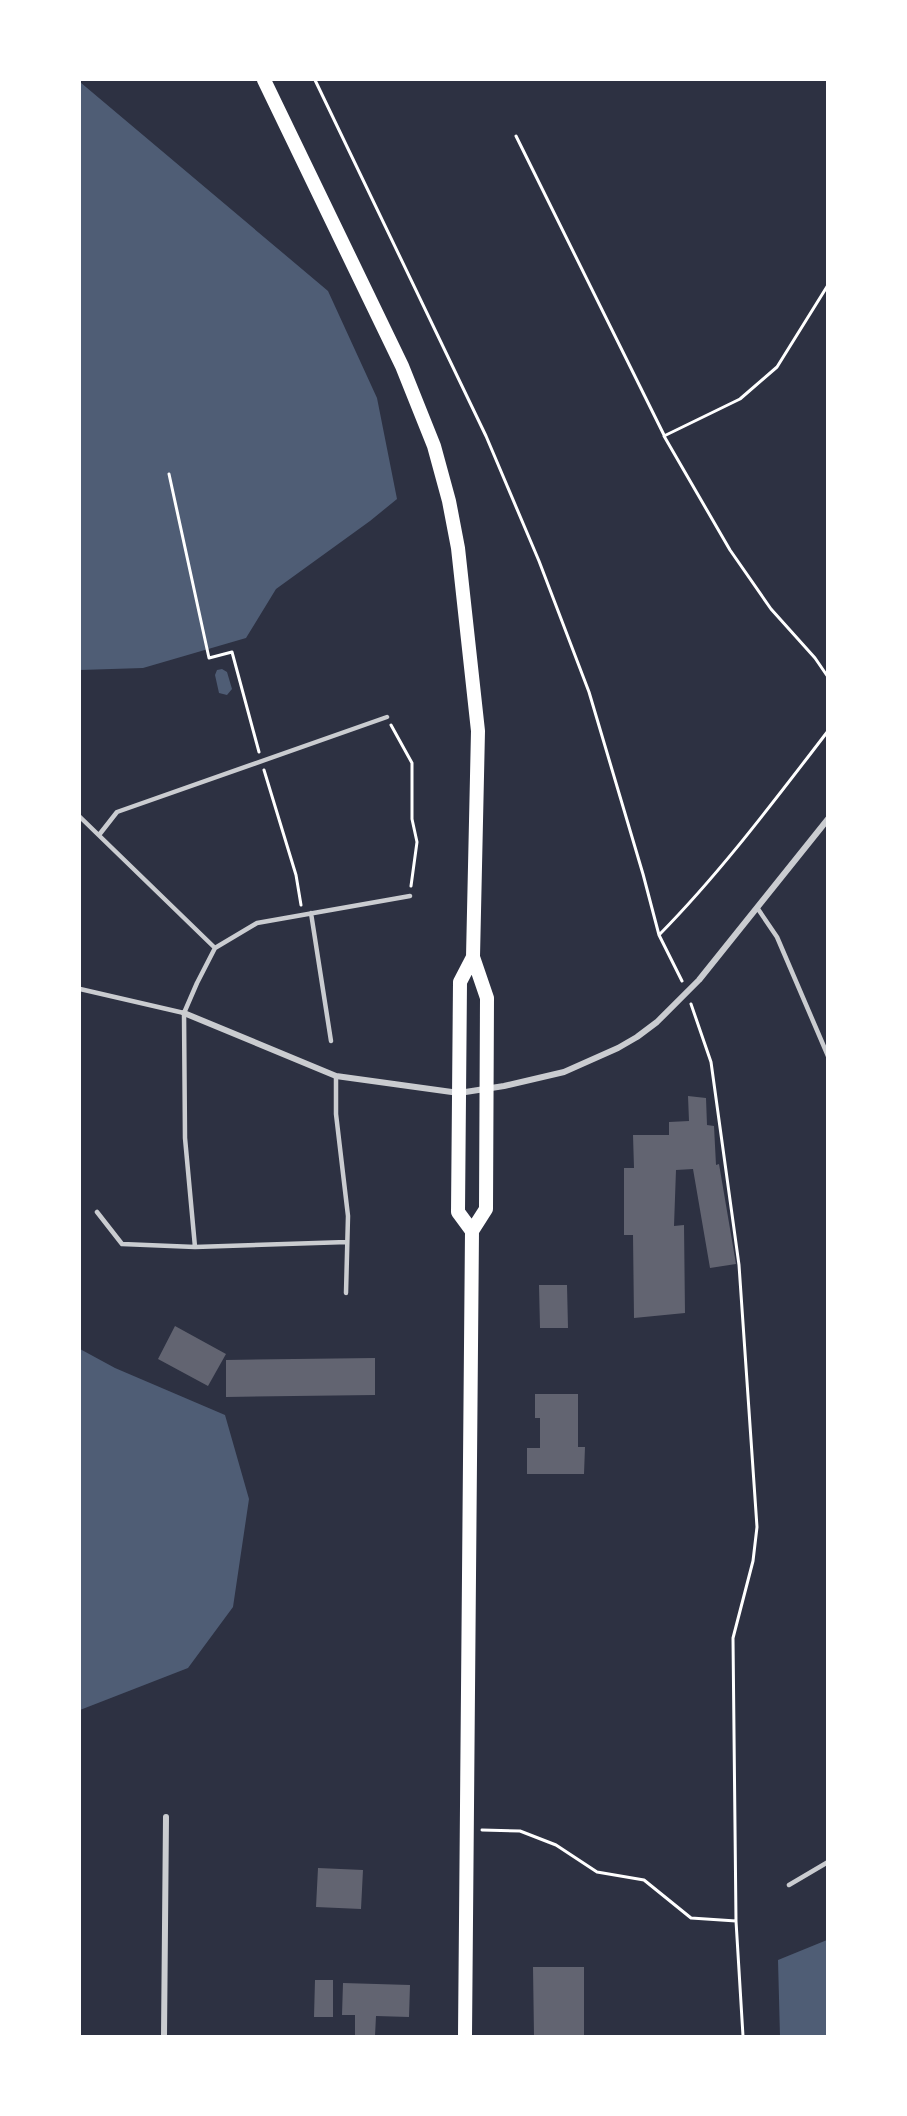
<svg xmlns="http://www.w3.org/2000/svg" width="907" height="2116" font-family="Commissioner,sans-serif">
<rect width="100%" height="100%" fill="#2d3142"/>
<!-- water -->
<path fill="#4f5d75" d="M80,82L328,291L377,398L397,499L370,521L276,589L246,638L143,668L80,670Z
M222,669L227,672L232,689L227,695L219,693L215,675L217,670Z
M80,1349L115,1368L225,1415L249,1499L233,1607L188,1668L80,1710Z
M827,1940V2036H780L778,1960Z"/>
<!-- building -->
<path fill="#626471" d="M688,1096L706,1098L707,1125L714,1126L716,1165L719,1164L736,1264L710,1268L693,1169L676,1170L674,1226L684,1225L685,1313L634,1318L633,1235H624V1168H634L633,1135H669V1122L689,1121Z
M539,1285H567L568,1328H540Z
M175,1326L226,1354L208,1386L158,1359Z
M375,1358V1395L226,1397V1360Z
M535,1394H578V1447H585L584,1474H527V1448H540V1418H535Z
M318,1868L363,1870L361,1909L316,1907Z
M533,1967H584V2036H534Z
M315,1980H333V2017H314Z
M343,1983L410,1985L409,2017L376,2016L375,2036H355V2015H342Z"/>
<g fill="none" stroke-linecap="round" stroke-linejoin="round">
<!-- path -->
<path stroke="#fff" stroke-width="3" d="M315,80L486,436L539,561L589,692L643,874L659,935L682,981
M516,136L664,435
M828,285L777,367L740,399L664,436L730,550L771,609L815,658L828,677
M169,474L209,658L232,652L259,752
M391,725L412,763V819L417,842L411,886
M264,770L296,875L301,905
M659,935C721,872 774,801 828,731
M691,1004L711,1062L739,1265L757,1527L753,1561L733,1638L736,1921L743,2036
M482,1830L520,1831L556,1845L597,1872L644,1880L691,1918L736,1921"/>
<!-- service -->
<path stroke="#caccd0" stroke-width="4.5" d="M80,817L215,948
M99,835L117,812L387,717
M758,909L777,937L828,1056
M311,913L331,1041
M80,989L184,1013
M336,1076V1114L348,1216L346,1293
M97,1212L122,1244L195,1247L347,1242
M195,1247L185,1138L184,1013L197,983L215,948L257,923L410,896
M789,1885L828,1862"/>
<!-- minor -->
<path stroke="#caccd0" stroke-width="6" d="M184,1013L336,1076L459,1093L504,1086L564,1072L618,1048L637,1037L657,1022L699,980L828,819
M164,2036L166,1817"/>
<!-- trunk -->
<path stroke="#fff" stroke-width="14" d="M264,80L402,366L434,446L449,501L458,548L478,731L473,957L487,998L486,1209L472,1231L465,2036
M472,1231L458,1212L460,982L473,957"/>
</g>
<!-- border -->
<rect width="907" height="2116" fill="none" stroke="#ffffff" stroke-width="162"/>
</svg>
